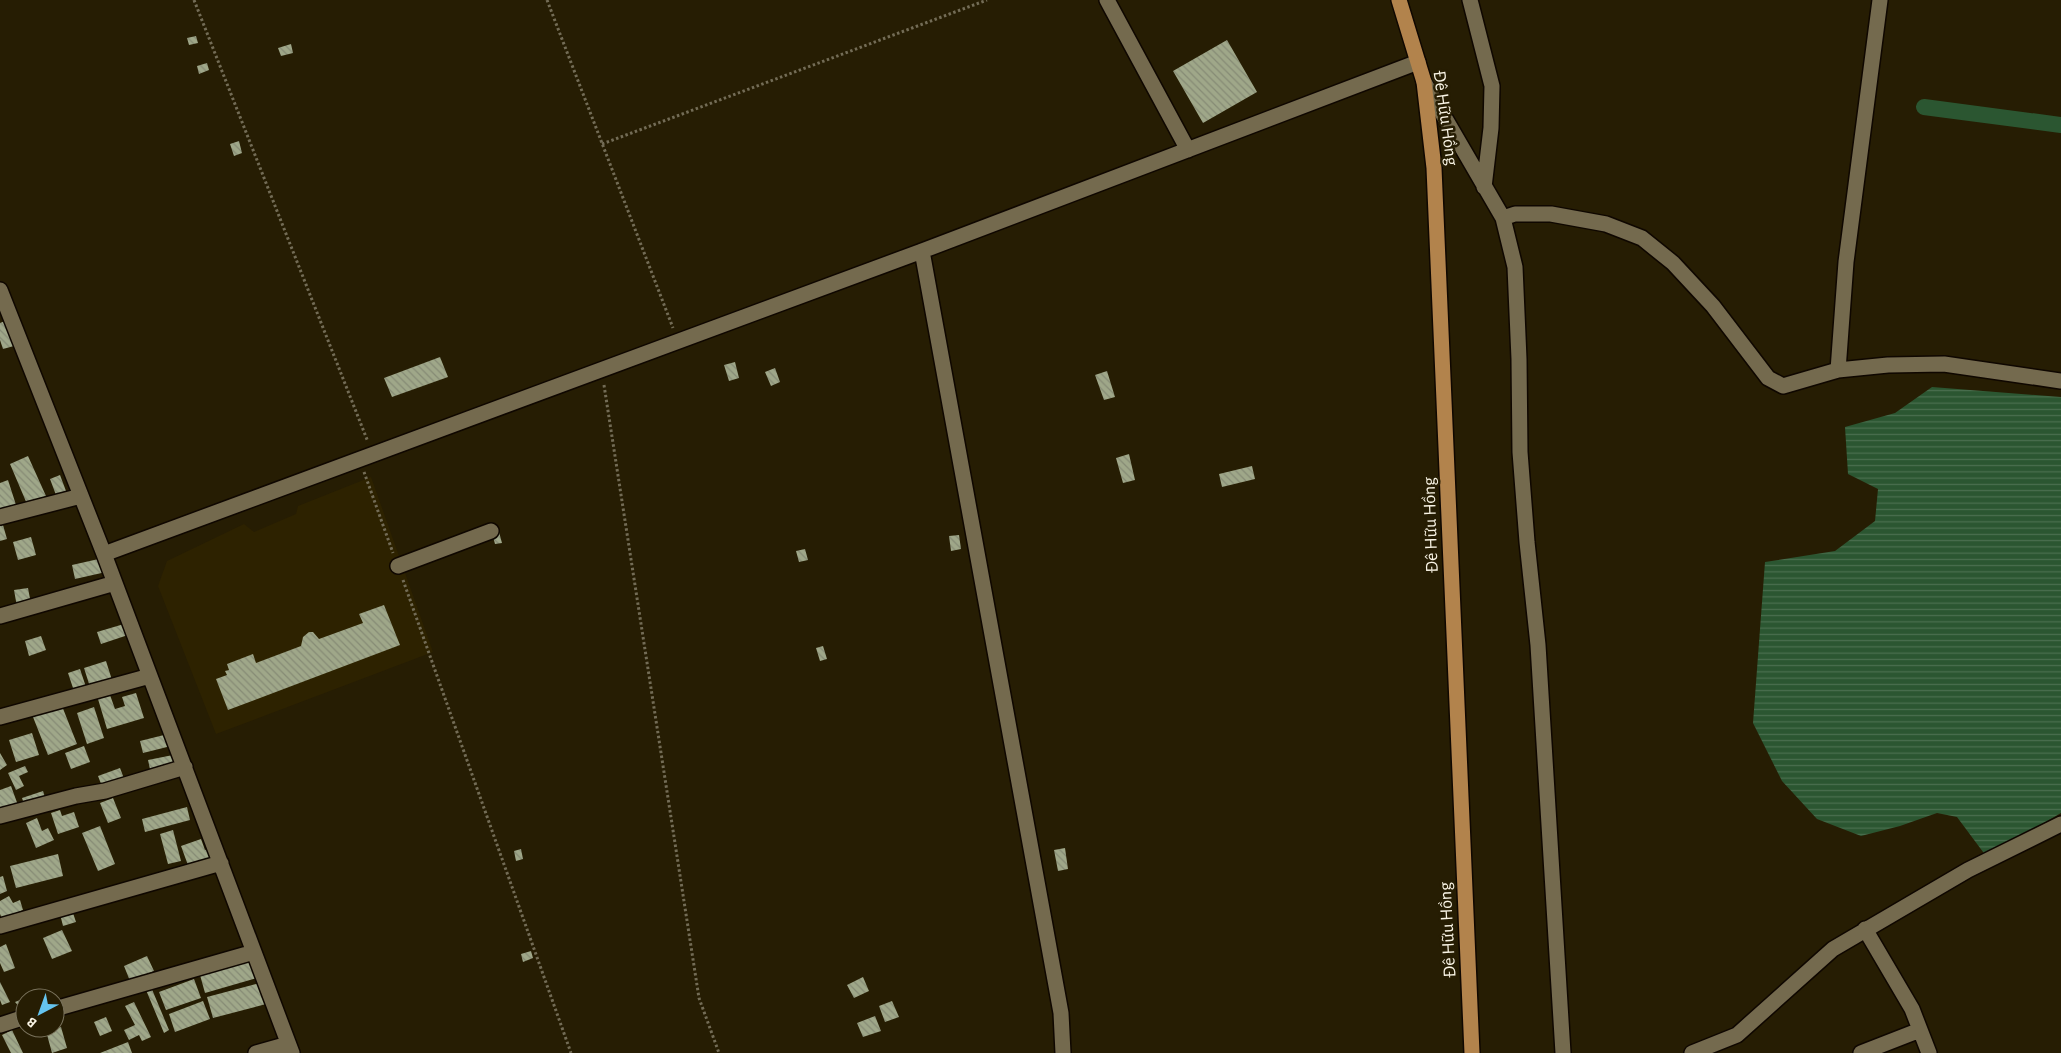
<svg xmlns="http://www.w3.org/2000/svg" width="2061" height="1053" font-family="'Alegreya Sans',sans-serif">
<defs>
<pattern id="water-rules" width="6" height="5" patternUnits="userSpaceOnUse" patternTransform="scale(1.25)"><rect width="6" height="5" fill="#2b5631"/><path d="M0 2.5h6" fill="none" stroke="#4a6f4f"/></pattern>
<pattern id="building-back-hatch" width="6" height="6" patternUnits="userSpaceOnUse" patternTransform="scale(1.25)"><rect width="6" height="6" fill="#9fa789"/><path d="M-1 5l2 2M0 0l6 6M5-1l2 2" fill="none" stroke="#868b75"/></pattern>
</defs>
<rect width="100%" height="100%" fill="#261d03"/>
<!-- built -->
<path fill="#2d2200" d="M371,477L433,652L216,734L158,586L167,561L244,524L254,532L296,514L298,506Z"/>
<!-- water -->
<path fill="url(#water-rules)" d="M1932,387L2061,397V813L1986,856L1957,817L1937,813L1900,826L1861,836L1817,819L1782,781L1753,723L1765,562L1835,551L1875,521L1878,489L1848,474L1845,427L1895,413Z"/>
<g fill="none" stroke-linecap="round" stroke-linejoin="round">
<!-- canal -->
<path stroke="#2b5631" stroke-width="16" d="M1924,107L2061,125"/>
</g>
<!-- building -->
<path fill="url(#building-back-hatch)" d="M196,36L198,43L189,45L187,38Z
M1227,40L1257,92L1203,123L1173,71Z
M291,44L293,53L281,56L278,48Z
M207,63L209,70L199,74L197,66Z
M239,141L242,153L234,156L230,144Z
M5,321L14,346L3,349L0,340V323Z
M440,357L448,377L392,397L384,378Z
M735,362L739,378L729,381L724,365Z
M775,368L780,382L771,386L765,372Z
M1107,371L1115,397L1104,400L1095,375Z
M1129,454L1135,480L1123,483L1116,458Z
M28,456L46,496L27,504L10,464Z
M1252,466L1255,479L1222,487L1219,474Z
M60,475L66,491L56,495L50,479Z
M8,480L17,508L0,514V483Z
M3,525L7,539L0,541V526Z
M499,532L502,543L495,544L492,533Z
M959,535L961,549L951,551L949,536Z
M31,537L36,555L18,560L13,542Z
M805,549L808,560L799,562L796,551Z
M103,558L106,572L75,579L72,565Z
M28,588L31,604L17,607L14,590Z
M384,605L400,645L228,710L216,679L227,675L225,671L229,670L227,664L253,654L256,663L301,646L303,637L309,632H313L319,639L363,623L359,614Z
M124,624L128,635L101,644L97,632Z
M41,636L46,650L29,656L25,641Z
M823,646L827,659L820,661L816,648Z
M106,661L112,680L90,687L84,668Z
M80,669L87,690L75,694L68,673Z
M136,693L144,718L107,729L98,699L110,695L115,709L125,706L122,697Z
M62,706L77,744L48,755L33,717Z
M94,707L104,738L87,744L77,713Z
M32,733L39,755L16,762L9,740Z
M168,734L171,746L143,753L140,741Z
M84,746L90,762L71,769L65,753Z
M0,753L7,765L0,770Z
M173,755L176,768L151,774L148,760Z
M25,766L28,772L19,776L24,786L16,790L8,773Z
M120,768L125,781L103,789L98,776Z
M11,786L19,808L0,814V790Z
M43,791L46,800L25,807L22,798Z
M113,798L121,818L108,823L100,803Z
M187,807L190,820L145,832L142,819Z
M60,810L62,816L74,812L79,827L58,834L51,813Z
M37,818L42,831L48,828L54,840L36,848L26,823Z
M100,826L115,864L98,871L82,833Z
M173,830L181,861L168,864L160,834Z
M201,839L205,850L210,848L214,860L189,868L181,846Z
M1065,848L1068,869L1058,871L1054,850Z
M521,849L523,859L516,861L514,851Z
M58,854L63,876L16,888L10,866Z
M3,876L7,891L0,894V877Z
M9,896L13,903L20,900L23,910L2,919L0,914V901Z
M72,910L76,922L63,926L60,914Z
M62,930L72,951L52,959L43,938Z
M6,944L15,968L4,972L0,963V947Z
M531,951L533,958L523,962L521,954Z
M147,956L154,971L130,981L124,966Z
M252,960L257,978L205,993L200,975Z
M863,977L869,991L854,998L847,985Z
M194,979L201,998L166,1010L159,992Z
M0,982L10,1002L2,1005L0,1000Z
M260,983L266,1004L213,1018L207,997Z
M151,987L169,1030L164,1033L146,990Z
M36,994L38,998H26Z
M25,998V1012H24L15,1002Z
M203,1001L210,1019L175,1032L169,1014Z
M892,1001L899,1017L885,1022L879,1006Z
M134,1002L151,1037L142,1041L139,1035L129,1040L124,1030L135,1025L125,1006Z
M875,1016L881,1031L863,1037L857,1023Z
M106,1017L112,1031L100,1036L94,1022Z
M61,1027L67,1048L52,1053L46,1031Z
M12,1030L23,1053H11L2,1035Z
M128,1042L132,1053H100Z"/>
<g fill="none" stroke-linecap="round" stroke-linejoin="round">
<!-- minor casing -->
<g stroke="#0f0700" stroke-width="18">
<path id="minor" d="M1107,0L1188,150
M1470,0L1492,86L1491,128L1484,187
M1424,82L1503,218L1515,214H1551L1606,224L1642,238L1673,263L1713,306L1768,378L1783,386L1838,370L1888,365L1944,364L2061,381
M1503,218L1515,267L1519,359L1520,452L1527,542L1538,645L1563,1053
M922,251L1061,1013L1063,1053
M0,290L104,554L292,1053
M1838,370L1846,262L1880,0
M0,517L81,496
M104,554L922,251L1418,62
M398,566L491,531
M0,616L115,583
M0,717L150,676
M0,816L76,796L105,791L185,767
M0,926L221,863
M1865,929L1912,1009L1929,1053
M55,1009L254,952
M0,1025L25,1017
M256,1053L288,1044
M1692,1053L1737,1035L1833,949L1968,870L2061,824
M1861,1053L1920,1030"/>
</g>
<!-- major casing -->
<g stroke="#0f0700" stroke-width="18">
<path id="major" d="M1399,0L1424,82L1434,168L1472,1053"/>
</g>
<!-- path -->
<path stroke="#736c56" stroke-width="3" stroke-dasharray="2.5 2.5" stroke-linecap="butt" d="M194,0L368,442
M547,0L673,328
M602,144L987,0
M604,385L699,998L719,1053
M364,472L393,553
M403,580L571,1053"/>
<!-- minor -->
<use href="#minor" stroke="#746a4e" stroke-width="15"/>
<!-- major -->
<use href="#major" stroke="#b2834c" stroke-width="15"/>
</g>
<g text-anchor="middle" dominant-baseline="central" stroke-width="5" stroke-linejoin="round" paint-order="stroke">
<!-- street labels -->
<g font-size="18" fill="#f9f4e5" stroke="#261d03">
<text transform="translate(1445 118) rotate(82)">Đê Hữu Hồng</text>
<text transform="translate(1431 525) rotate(-92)">Đê Hữu Hồng</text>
<text transform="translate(1448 930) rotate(-93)">Đê Hữu Hồng</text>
</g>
</g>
<!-- north arrow -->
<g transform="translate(40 1013) rotate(221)"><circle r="24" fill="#261d03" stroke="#7a735d"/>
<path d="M0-4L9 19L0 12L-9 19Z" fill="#65c4ef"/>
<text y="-8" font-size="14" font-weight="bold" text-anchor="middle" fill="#f9f4e5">B</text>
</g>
</svg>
